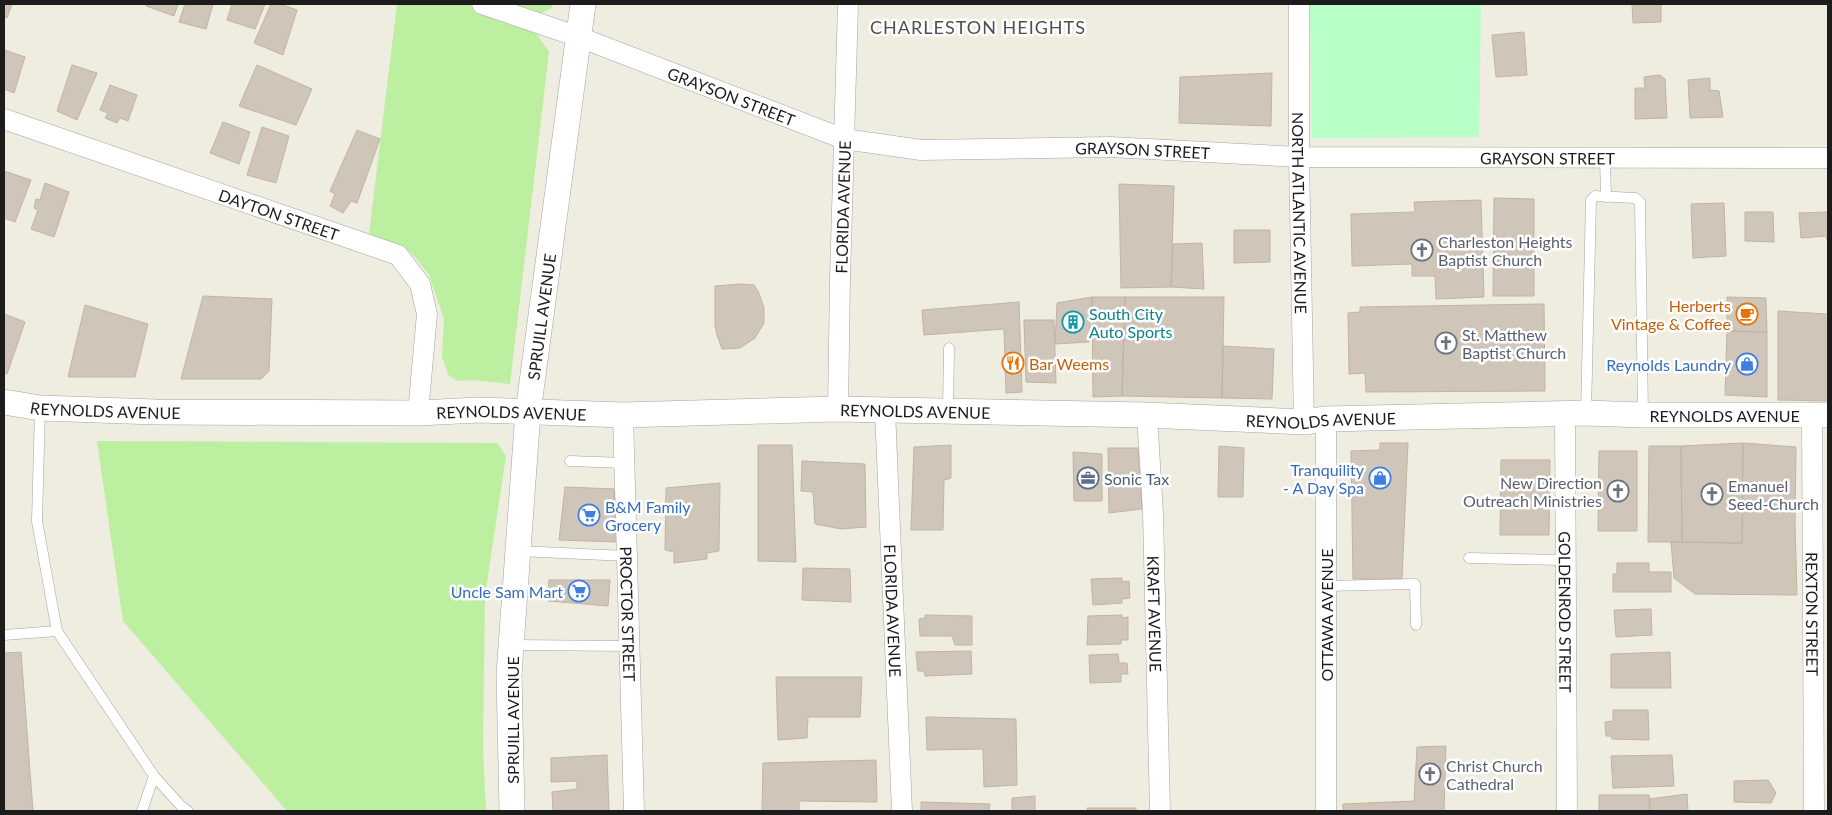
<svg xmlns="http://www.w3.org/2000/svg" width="1832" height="815" font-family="Lato,sans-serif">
<rect width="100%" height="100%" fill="#efece0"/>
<!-- grass -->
<path fill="#bcefa0" d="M397,4H552V8L527,19L549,52L510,384L474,380L458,381L449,376L442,357L444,319L429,275L416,258L403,246L369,234Z
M97,441L497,443L506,456L485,596L483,748L486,811H287L123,621Z"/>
<!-- park -->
<path fill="#b7ffc6" d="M1310,4H1481L1479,137L1312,138Z"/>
<!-- building -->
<path fill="#cfc5b9" stroke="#c2b4a1" d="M4,4H12L7,18L4,16Z
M146,4H178L174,16L146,6Z
M185,4H213L206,29L179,22Z
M232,4H265L255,29L227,20Z
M271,4H280L297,10L283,55L254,43Z
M1632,4H1661V22L1633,23Z
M1524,32L1527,75L1496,77L1492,35Z
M5,50L25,57L14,93L4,89Z
M72,65L97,73L77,120L57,111Z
M257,65L312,89L296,125L239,106Z
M1272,73L1271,126L1179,123L1180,77Z
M1660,75L1665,79L1667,118L1635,119V88H1645L1644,77Z
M1710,78V90L1719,91L1723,117L1690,118L1688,80Z
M110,85L137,95L128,121L120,118L117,123L105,118L108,113L100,110Z
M223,122L250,132L239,164L210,153Z
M262,127L289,136L276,183L247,175Z
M357,130L380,139L357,203L351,201L343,213L330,206L335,194L330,191Z
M4,171L31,180L15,222L4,218Z
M45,183L69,192L54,237L31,229L38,210L34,208L36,199L40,200Z
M1119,184L1174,186L1171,287L1121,288Z
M1494,198L1534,199V296H1493Z
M1481,200L1484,297L1436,299L1435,276H1412V264L1352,266L1351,214L1415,212L1414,202Z
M1724,203L1726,256L1693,258L1691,204Z
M1745,212H1773L1774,242L1745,241Z
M1828,212V244L1826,236L1801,238L1799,213Z
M1234,230H1270V262L1234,263Z
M1202,243L1204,289L1171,287L1173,244Z
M741,284L754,285L759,293L764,308V323L755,338L740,348L722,349L717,335L715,325V286Z
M203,296L272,299L269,371L261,379H181Z
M1092,297L1089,342L1055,344L1057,303Z
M1092,297H1125L1122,396L1093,397Z
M1125,297H1224L1222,398L1122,396Z
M1727,297L1766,298L1767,332L1727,331Z
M1019,302L1022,392L1006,393L1004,329L924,335L922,310Z
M1544,304L1545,391L1366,392L1365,373L1349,374L1348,313L1360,312V307Z
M85,305L148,324L135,377H68Z
M1778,311L1826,314V401L1778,400Z
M4,314L25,322L7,374L4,373Z
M1024,320H1054L1056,383L1026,382Z
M1727,331L1767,332V397L1725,395Z
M1223,346L1274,349L1272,399L1222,398Z
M1380,443H1408L1402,579H1353L1351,451L1380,450Z
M1743,443L1796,447L1795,526L1797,595L1695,594L1674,578L1671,542L1742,543Z
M1743,443L1742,543L1682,542L1681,446Z
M758,445H792L796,562L758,561Z
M951,445V478L944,480L943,530H911L914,447Z
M1219,446L1244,448L1243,497H1218Z
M1649,446H1681L1682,542H1648Z
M1108,448H1138L1142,509L1109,513Z
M1599,451H1637V531H1598Z
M1073,452L1102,454V501H1074Z
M1501,460H1550L1549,535H1500Z
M802,461L865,464L866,527L841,529L815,524L813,492L801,491Z
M720,483L719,551L707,553V559L674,563V552L665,550L666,488Z
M565,487L614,489L617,542L559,540Z
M1617,563H1649V572H1671V592H1613V574H1617Z
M803,568L850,569L851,602L802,600Z
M1122,578V582L1129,581L1130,598L1122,599V603L1093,605L1091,579Z
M549,580H610L608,606L548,601Z
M1651,609L1652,635L1616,637L1614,610Z
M925,615L972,616V645H955L952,636H920L919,619L925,618Z
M1122,615V618L1128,617V640H1121V644L1087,645L1088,616Z
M971,651L972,674L925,676L924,671H918L916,652Z
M21,652L33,811H4V653Z
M1670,652L1671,688H1611V654Z
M1118,654L1119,663H1127L1128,674H1121V682L1090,683L1089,655Z
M776,677H862L860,717H808L807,738L778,740Z
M1613,710H1648L1649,740L1612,739L1611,736H1606L1605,722L1613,721Z
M926,717L1016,719L1017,785L984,787L983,749L927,750Z
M1446,746L1444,811H1343V804L1414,801L1417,747Z
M607,755L609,811H553L552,792L577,789V781L551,782V758Z
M1672,755L1674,786L1613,788L1611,756Z
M876,760L877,802L799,801V811H762L763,763Z
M1768,780L1776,793L1771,803L1734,802V781Z
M1687,794L1688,811H1650L1649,799Z
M1599,795H1649L1650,811H1599Z
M1035,796V811H1012V798Z
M921,802L990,804L989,811H921Z
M1087,808H1136V811H1088Z"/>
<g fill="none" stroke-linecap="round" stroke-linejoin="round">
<!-- service casing -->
<g stroke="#a3a3a3" stroke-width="11">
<path id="service" d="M1605,158L1606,197
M40,408L37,521L57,631L154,776L181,806L188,811
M948,410L949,348
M1586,413L1591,200L1595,196L1635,198L1640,202L1643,415
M570,461L625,463
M518,551L627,556
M1469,558L1566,560
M1326,586L1415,584L1416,625
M4,635L57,631
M512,645L630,646
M142,811L154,776"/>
</g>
<!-- minor casing -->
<g stroke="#a3a3a3" stroke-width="21">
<g id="minor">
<path id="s1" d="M482,4L579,37L844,139L921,150L1110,147L1299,157L1828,158"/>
<path id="s2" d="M1299,4V157L1304,422"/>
<path id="s3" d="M4,119L398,255L420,284L427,314L418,413"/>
<path id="s4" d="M838,409L840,279L848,4"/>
<path id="s5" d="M885,410L902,811"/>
<path id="s6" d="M1565,413L1567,811"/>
<path id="s7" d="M623,415L634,811"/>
<path id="s8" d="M1147,415L1153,513L1160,811"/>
<path id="s9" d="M1812,416L1814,811"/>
<path d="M1326,419V811"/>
</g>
</g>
<!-- tertiary casing -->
<g stroke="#a3a3a3" stroke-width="26">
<g id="tertiary">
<path id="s10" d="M4,402L40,408L156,412L418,413L479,410L623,415L838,409L1147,415L1304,422L1326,419L1586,413L1643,415H1828"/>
<path id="s11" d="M512,811L509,674L528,412L583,4"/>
</g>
</g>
<!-- service -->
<use href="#service" stroke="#fff" stroke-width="10"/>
<!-- minor -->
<use href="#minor" stroke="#fff" stroke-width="20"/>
<!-- tertiary -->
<use href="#tertiary" stroke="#fff" stroke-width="25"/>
</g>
<!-- icons -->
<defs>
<g id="church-ring" transform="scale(1.125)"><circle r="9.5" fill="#fff" stroke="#6b7280" stroke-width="1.5"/><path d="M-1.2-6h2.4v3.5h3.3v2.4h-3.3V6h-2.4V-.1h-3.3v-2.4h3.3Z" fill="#6b7280"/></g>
<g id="cafe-ring" transform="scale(1.125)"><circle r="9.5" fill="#fff" stroke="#e8710a" stroke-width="1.5"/><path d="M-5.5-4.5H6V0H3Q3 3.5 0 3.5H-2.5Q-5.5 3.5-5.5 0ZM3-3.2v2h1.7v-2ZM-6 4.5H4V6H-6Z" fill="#e8710a"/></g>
<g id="building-ring" transform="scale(1.125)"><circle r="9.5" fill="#fff" stroke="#0f9aa8" stroke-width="1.5"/><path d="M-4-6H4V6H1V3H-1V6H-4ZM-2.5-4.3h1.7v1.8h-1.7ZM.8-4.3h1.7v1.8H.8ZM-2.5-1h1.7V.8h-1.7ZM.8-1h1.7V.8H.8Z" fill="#0f9aa8"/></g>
<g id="restaurant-ring" transform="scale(1.125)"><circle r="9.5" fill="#fff" stroke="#e8710a" stroke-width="1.5"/><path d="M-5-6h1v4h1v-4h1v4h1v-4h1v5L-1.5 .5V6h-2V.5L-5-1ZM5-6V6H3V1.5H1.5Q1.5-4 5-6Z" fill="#e8710a"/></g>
<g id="shop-ring" transform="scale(1.125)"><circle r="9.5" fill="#fff" stroke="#3f7fe0" stroke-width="1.5"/><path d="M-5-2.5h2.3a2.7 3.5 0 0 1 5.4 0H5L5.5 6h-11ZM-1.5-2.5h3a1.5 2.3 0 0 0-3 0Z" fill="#3f7fe0"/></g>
<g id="office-ring" transform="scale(1.125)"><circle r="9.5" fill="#fff" stroke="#5c6f8a" stroke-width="1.5"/><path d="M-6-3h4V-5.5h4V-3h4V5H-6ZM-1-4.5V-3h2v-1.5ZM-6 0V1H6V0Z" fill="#5c6f8a"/></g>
<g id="supermarket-ring" transform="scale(1.125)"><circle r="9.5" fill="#fff" stroke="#3f7fe0" stroke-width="1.5"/><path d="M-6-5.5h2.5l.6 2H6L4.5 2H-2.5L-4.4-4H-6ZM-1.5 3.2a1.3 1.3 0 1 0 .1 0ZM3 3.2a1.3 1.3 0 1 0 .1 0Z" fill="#3f7fe0"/></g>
</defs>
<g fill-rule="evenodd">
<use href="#church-ring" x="1422" y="250"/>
<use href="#cafe-ring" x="1747" y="314"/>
<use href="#building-ring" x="1073" y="322"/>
<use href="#church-ring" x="1446" y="343"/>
<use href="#restaurant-ring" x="1013" y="363"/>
<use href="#shop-ring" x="1747" y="364"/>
<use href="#office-ring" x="1088" y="478"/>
<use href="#shop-ring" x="1380" y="478"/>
<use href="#church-ring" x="1618" y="491"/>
<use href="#church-ring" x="1712" y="494"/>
<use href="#supermarket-ring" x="589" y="515"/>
<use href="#supermarket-ring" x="579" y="591"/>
<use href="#church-ring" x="1430" y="774"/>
</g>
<g text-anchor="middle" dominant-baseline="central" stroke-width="5" stroke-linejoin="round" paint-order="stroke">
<!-- street labels -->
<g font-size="16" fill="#1c1c1c" stroke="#fff">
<text stroke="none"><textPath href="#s1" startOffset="266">GRAYSON STREET</textPath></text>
<text stroke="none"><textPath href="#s1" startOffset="686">GRAYSON STREET</textPath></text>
<text stroke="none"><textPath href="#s1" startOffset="1091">GRAYSON STREET</textPath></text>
<text stroke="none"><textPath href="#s4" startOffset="202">FLORIDA AVENUE</textPath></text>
<text stroke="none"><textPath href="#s2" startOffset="209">NORTH ATLANTIC AVENUE</textPath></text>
<text stroke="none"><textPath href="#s3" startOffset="291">DAYTON STREET</textPath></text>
<text stroke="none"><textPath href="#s11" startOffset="496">SPRUILL AVENUE</textPath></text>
<text stroke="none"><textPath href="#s10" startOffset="102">REYNOLDS AVENUE</textPath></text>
<text stroke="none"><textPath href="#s10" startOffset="912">REYNOLDS AVENUE</textPath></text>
<text stroke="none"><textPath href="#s10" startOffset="508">REYNOLDS AVENUE</textPath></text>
<text stroke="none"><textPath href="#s10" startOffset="1722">REYNOLDS AVENUE</textPath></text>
<text stroke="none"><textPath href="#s10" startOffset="1318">REYNOLDS AVENUE</textPath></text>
<text stroke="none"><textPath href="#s5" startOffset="201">FLORIDA AVENUE</textPath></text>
<text stroke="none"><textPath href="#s6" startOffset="199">GOLDENROD STREET</textPath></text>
<text stroke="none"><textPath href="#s7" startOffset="199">PROCTOR STREET</textPath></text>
<text stroke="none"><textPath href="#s8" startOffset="199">KRAFT AVENUE</textPath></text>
<text stroke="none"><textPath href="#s9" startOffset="198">REXTON STREET</textPath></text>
<text transform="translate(1326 615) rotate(-90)">OTTAWA AVENUE</text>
<text transform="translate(512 720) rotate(-90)">SPRUILL AVENUE</text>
</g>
<!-- worship labels -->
<g font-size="16" fill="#5b616d" stroke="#fff" text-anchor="start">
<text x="1438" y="241">Charleston Heights<tspan x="1438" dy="18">Baptist Church</tspan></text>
<text x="1462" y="334">St. Matthew<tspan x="1462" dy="18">Baptist Church</tspan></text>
<text x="1602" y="482" text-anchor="end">New Direction<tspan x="1602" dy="18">Outreach Ministries</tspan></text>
<text x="1728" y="485">Emanuel<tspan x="1728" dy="18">Seed-Church</tspan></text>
<text x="1446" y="765">Christ Church<tspan x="1446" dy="18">Cathedral</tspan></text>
</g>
<!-- food labels -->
<g font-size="16" fill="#c56008" stroke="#fff" text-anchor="end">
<text x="1731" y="305">Herberts<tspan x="1731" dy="18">Vintage &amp; Coffee</tspan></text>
<text x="1029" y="363" text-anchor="start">Bar Weems</text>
</g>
<!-- culture labels -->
<g font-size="16" fill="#0d838f" stroke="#fff" text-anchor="start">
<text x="1089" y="313">South City<tspan x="1089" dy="18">Auto Sports</tspan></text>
</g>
<!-- shop labels -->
<g font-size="16" fill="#366cbe" stroke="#fff" text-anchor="end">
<text x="1731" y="364">Reynolds Laundry</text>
<text x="1364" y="469">Tranquility<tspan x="1364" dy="18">- A Day Spa</tspan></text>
<text x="605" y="506" text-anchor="start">B&amp;M Family<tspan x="605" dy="18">Grocery</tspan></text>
<text x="563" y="591">Uncle Sam Mart</text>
</g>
<!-- service labels -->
<g font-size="16" fill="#4e5e75" stroke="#fff" text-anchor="start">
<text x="1104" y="478">Sonic Tax</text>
</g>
<!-- neighbourhood labels -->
<g font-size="18" letter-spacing="1" fill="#4f4f4f" stroke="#fff">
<text x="978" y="27">CHARLESTON HEIGHTS</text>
</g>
</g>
<!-- border -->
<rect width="1832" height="815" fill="none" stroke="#1c1c1c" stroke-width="10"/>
</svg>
